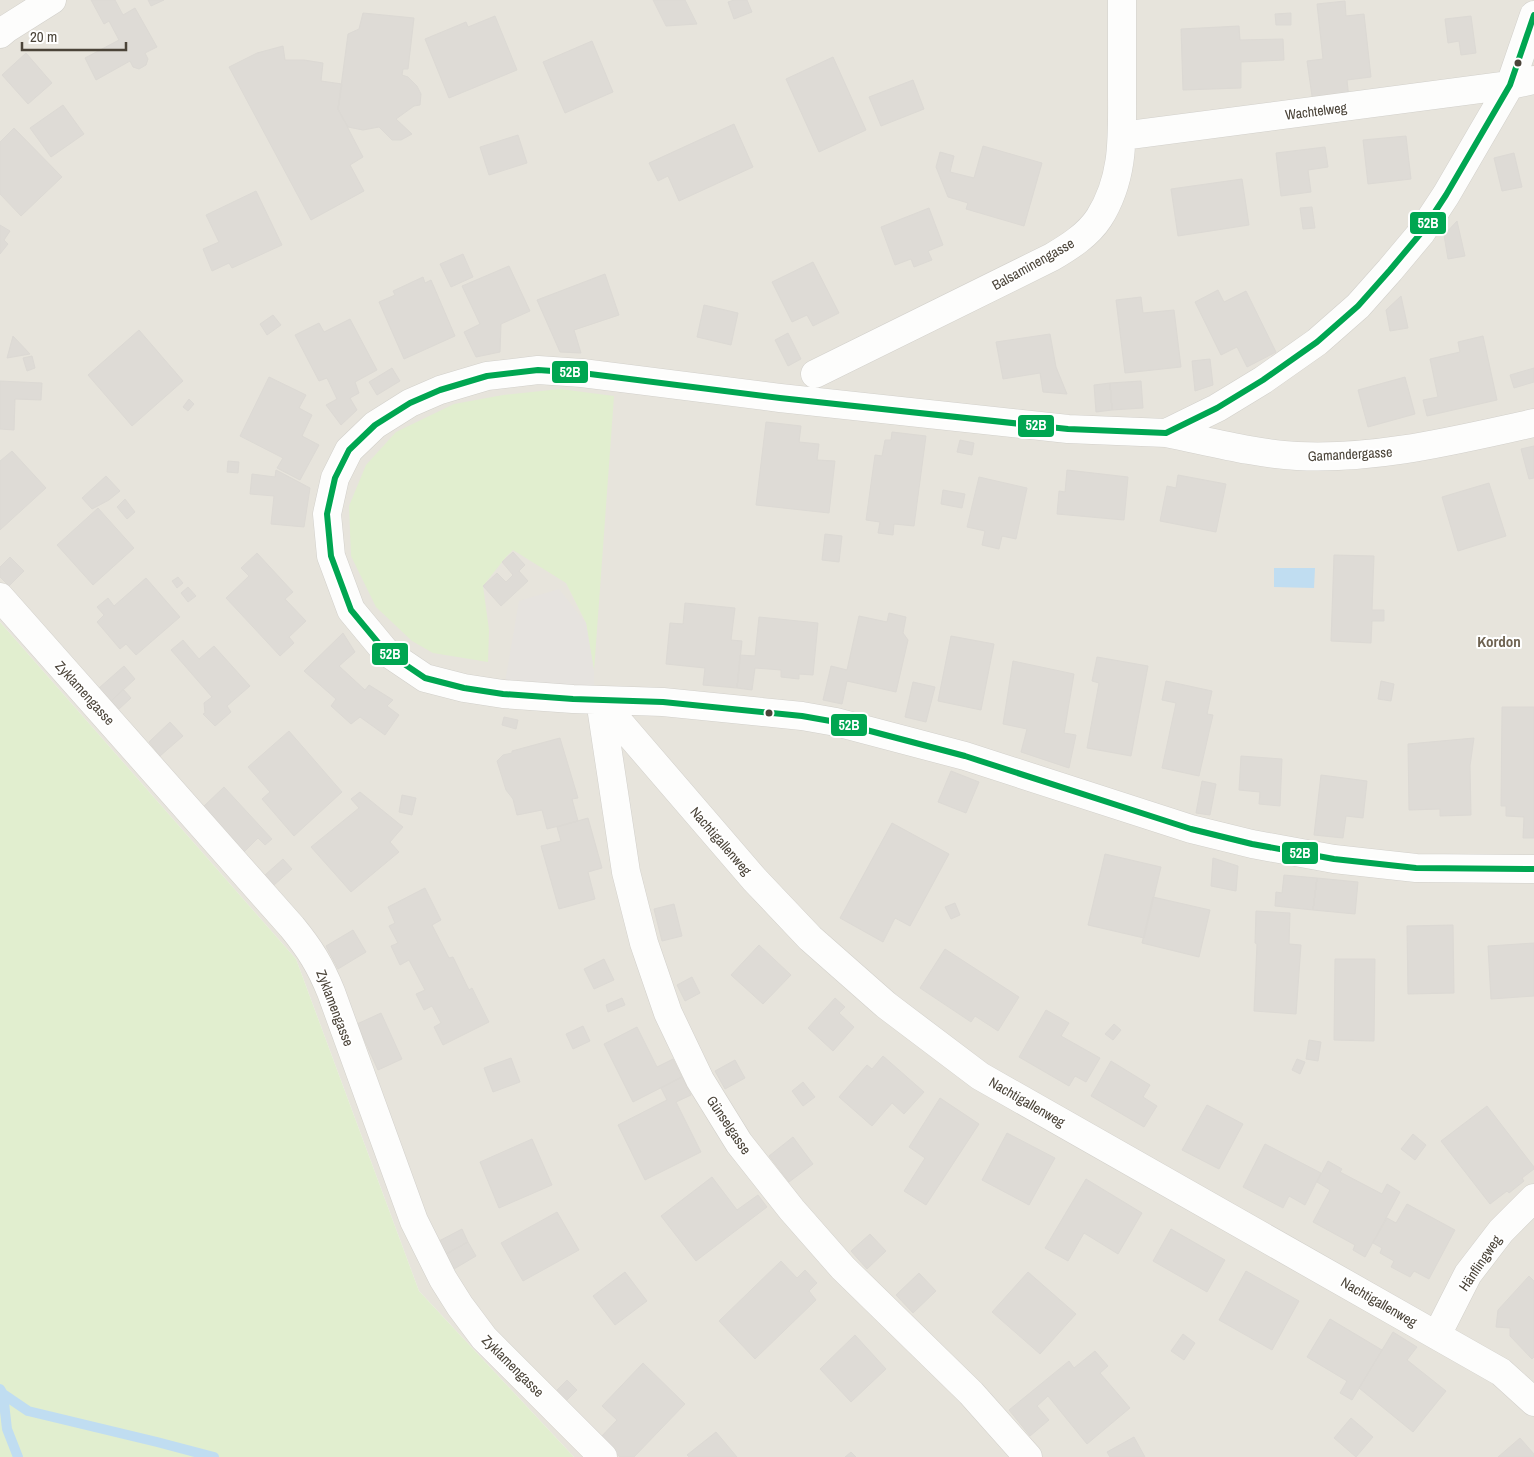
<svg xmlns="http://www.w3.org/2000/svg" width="1534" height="1457" font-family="'Archivo Narrow',sans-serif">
<rect width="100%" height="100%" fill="#f4f2ee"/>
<!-- residential -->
<path fill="#e7e4dc" d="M0,0H1534V1457H574L419,1291L296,959L0,622Z"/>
<!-- green -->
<path fill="#e1eecf" d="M560,389L614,396L594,671L586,623L566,583L513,550L506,557L483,586L489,630L488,662L433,653L412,641L376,607L351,556L349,506L366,465L396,432L454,404L503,395Z
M0,622L296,959L419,1291L574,1457H0Z"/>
<!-- parking -->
<path fill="#e6e3df" d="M559,589L586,623L594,671V700L503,694L519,601Z"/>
<!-- water -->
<path fill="#c0ddf1" d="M1274,568H1315L1314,588L1274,587Z"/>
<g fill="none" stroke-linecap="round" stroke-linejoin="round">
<!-- stream -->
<path stroke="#c0ddf1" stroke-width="10" d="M0,1389L3,1394L28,1411L157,1442L214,1457
M3,1394L7,1429L18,1457"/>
</g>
<!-- building -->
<path fill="#dedbd6" stroke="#dcd9d4" d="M91,0H115L123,15L135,8L157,47L145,53L148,59L146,65L139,69L133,67L130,61L96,80L85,58L119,40L109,21L104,24Z
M148,0H164L151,6Z
M653,0H685L697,24L666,26Z
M734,0H747L752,12L734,19L728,2Z
M1345,1L1346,16L1364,14L1371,77L1347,80L1349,99L1313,103L1307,61L1323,59L1317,4Z
M363,13L414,18L408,69H403L402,75L408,77L417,86L421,94L420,105L414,106L396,119L412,134L401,140H392L379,127L363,130L348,127L338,109L348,34L359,29Z
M1291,13V25H1276L1275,14Z
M495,16L517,70L449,98L425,39L466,22L468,27Z
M1471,16L1476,53L1461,55L1459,41L1448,43L1445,19Z
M1239,26L1240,40L1283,39L1284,60L1241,62V88L1183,90L1181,29Z
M592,41L613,92L565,113L543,62Z
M283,46L285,60H304L323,63L321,81L342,84L338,109L363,157L350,165L364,191L311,220L229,67L257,53Z
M26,53L52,83L28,104L2,75Z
M833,57L866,130L819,152L786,79Z
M913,80L924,109L881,126L869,97Z
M63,105L84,134L51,157L30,128Z
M734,124L753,167L679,201L668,176L658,181L649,163Z
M14,128L62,177L21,216L0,194V142Z
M518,135L527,163L489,175L480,147Z
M1406,136L1411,179L1368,184L1363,140Z
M983,146L1042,163L1024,226L966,209L968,203L948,197L936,167L940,152L954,156L950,172L974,178Z
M1325,147L1328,167L1308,170L1311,192L1281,196L1276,153Z
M1514,153L1522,187L1502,191L1494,158Z
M1242,179L1249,225L1178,236L1171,189Z
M256,191L282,245L232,268L229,263L212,271L203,249L219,242L206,215Z
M1312,207L1315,228L1303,229L1300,208Z
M929,208L943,245L928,251L932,260L914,267L911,259L895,265L881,227Z
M1457,221L1465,256L1448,259L1444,235Z
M0,225L10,231L4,240L8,244L0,254Z
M463,254L473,277L451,287L440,264Z
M813,262L839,313L813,326L807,315L792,322L772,282Z
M509,266L530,311L501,324L500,352L476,357L464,332L480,324L462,286Z
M605,274L619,315L574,330L581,353L560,352L537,300Z
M423,277L425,283L431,280L455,336L404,359L379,302L395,295L393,291Z
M1218,290L1224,302L1246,291L1276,352L1247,367L1237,347L1221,355L1195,302Z
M1401,296L1408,328L1390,331L1386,310Z
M1141,297L1143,313L1174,310L1181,367L1125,373L1116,300Z
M704,305L738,313L731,345L697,337Z
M273,315L281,325L267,335L260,324Z
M350,319L377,370L355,382L359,393L350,398L357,410L341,425L326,405L337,399L327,378L319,381L295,335L319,323L324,332Z
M139,330L183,381L132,426L88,375Z
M788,333L801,359L788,366L775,340Z
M1050,334L1056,367L1067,394L1043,392L1040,373L1003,379L996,342Z
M13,336L30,354L7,358Z
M1483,336L1497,400L1427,416L1423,400L1438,397L1430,359L1460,352L1458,342Z
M32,356L35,368L27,371L23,358Z
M1210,359L1213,385L1195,391L1192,361Z
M392,368L400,381L377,395L369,382Z
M1534,368V382L1514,388L1510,375Z
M269,377L306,395L299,408L312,415L302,436L319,445L300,480L277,468L283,458L240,436Z
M1405,377L1415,414L1368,427L1358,390Z
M0,381L42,383L41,400L15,399L14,430L0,429Z
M1141,381L1143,408L1112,410L1110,383Z
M1110,383L1112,410L1096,412L1094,385Z
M189,399L194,404L188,411L183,407Z
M766,422L801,426L799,442L819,444L817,460L835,461L829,513L756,505Z
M892,432L926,436L914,526L894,524L893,535L878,533L880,522L866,520L875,455L882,456L885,440H891Z
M960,440L974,443L972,455L957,452Z
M1534,446V478L1529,479L1521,449Z
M12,451L46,488L0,530V461Z
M228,461L239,462L238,473L227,472Z
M276,470L310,488L304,527L271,524L274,496L250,494L252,474L275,477Z
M1067,470L1128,477L1124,520L1057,514L1059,491L1065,492Z
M1178,475L1226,484L1216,532L1160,521L1167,486L1176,488Z
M106,476L120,491L109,500L92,509L82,498Z
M979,477L1027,488L1016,539L1002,536L999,549L982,545L985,531L967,527Z
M1489,483L1506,536L1458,551L1442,497Z
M943,490L965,494L962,508L941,504Z
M125,499L135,512L127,519L117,507Z
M98,508L134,548L93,585L57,545Z
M825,534L842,536L839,562L822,560Z
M513,552L525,565L519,571L528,581L501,606L483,586L497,573L506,582L513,575L502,562Z
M257,553L293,592L285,599L306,621L289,637L294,643L280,656L226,598L249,576L241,568Z
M1334,555L1374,556L1372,610H1384V621H1372L1371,643L1331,641Z
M10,557L24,571L9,586L0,577V567Z
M178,577L183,583L177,588L172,581Z
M146,578L180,617L136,655L126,644L120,649L97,622L104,615L97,607L108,598L114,606Z
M188,587L196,596L188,602L181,593Z
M685,603L735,608L731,640L742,641L737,688L703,685L705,668L666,664L670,623L683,624Z
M889,613L906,617L903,633L908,640L896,692L847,681L842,704L823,700L831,666L847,670L859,616L887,622Z
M759,617L818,623L813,675L799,674V679L781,677V670L755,668L752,690L737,688L740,655L755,656Z
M343,633L355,652L339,666L365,690L369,685L393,700L387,706L399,715L385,735L360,717L351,724L331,706L336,699L304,671Z
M951,636L994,644L981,710L938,701Z
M183,640L199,659L214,646L250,686L227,706L231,712L215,726L203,714L205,713L204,703L212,697L171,650Z
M1097,657L1148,666L1131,756L1087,748L1099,683L1092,681Z
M1013,661L1074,674L1064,733L1076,735L1069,768L1021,752L1027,729L1003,724Z
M124,666L135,679L111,701L99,688Z
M1166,681L1212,691L1207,714L1213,715L1199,776L1162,768L1176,703L1162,700Z
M1381,681L1394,684L1391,701L1378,699Z
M913,682L935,687L926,722L905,717Z
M123,689L131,698L119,709L111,701Z
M1502,707H1534V838H1523L1524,817L1506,816V806H1501Z
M504,717L518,720L516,729L502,725Z
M170,722L183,736L160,756L149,742Z
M289,731L342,792L294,836L262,799L270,792L248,767Z
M560,738L578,798L572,799L578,821L547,829L542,810L517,815L513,799L506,790L497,761L503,755L512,753V751Z
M1474,738L1470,766L1471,815L1440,816V809L1409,810L1408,744Z
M1241,756L1282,759L1280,806L1259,804L1260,792L1239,790Z
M951,771L979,782L966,813L938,802Z
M1321,775L1367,781L1363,818L1346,816L1343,838L1314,835Z
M1202,781L1216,784L1210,815L1196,813Z
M224,787L272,839L265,845L258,838L244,852L203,807Z
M360,792L403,827L390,842L399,852L351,892L311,847L359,808L351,799Z
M402,795L416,798L412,815L399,812Z
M588,818L602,868L588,872L595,899L559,909L541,846L561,841L557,827Z
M892,823L949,854L910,926L895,918L883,942L840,918Z
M1105,854L1161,867L1144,938L1088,925Z
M1213,858L1238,866L1236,891L1211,886Z
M283,859L292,869L274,885L265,875Z
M1284,875L1317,878L1313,910L1275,906L1276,892L1282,893Z
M1317,878L1358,882L1355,914L1313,910Z
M425,888L441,920L432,925L449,958L453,957L469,990L472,988L489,1022L443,1045L434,1027L441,1023L432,1006L424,1010L416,994L425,990L409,960L400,965L391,946L398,943L389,926L395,923L388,907Z
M1153,897L1210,910L1199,957L1142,943Z
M955,903L960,915L951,919L945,907Z
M674,904L682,936L662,941L654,909Z
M1256,911L1290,913L1289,944L1301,945L1296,1014L1254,1011L1257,944L1255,943Z
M1453,925L1454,993L1408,994L1407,926Z
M353,930L366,952L338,969L326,946Z
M1534,943V996L1491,999L1488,946Z
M759,945L791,975L763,1004L731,975Z
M945,949L1019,997L998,1031L975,1016L971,1022L920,988Z
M604,959L614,980L594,989L584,969Z
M1335,959H1375L1374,1041L1334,1040Z
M692,977L700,993L685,1001L677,985Z
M622,998L625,1005L608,1012L606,1005Z
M835,998L845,1007L839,1013L854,1027L833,1051L808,1028Z
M1046,1010L1069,1023L1061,1036L1100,1058L1086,1082L1075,1076L1069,1086L1019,1057Z
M381,1013L402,1059L378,1070L357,1024Z
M1114,1024L1121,1030L1113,1040L1105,1034Z
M583,1026L590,1041L573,1049L566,1034Z
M637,1027L657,1067L673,1059L682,1077L633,1102L604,1044Z
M1309,1040L1321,1042L1318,1061L1306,1059Z
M883,1056L924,1092L904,1114L892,1103L872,1126L839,1097L867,1065L872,1069Z
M511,1058L520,1082L493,1092L484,1068Z
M1297,1059L1305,1062L1300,1074L1292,1070Z
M735,1060L745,1078L725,1089L715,1071Z
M1111,1061L1150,1085L1143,1097L1157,1106L1144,1127L1091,1096Z
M682,1077L691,1095L676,1102L701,1152L645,1180L618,1125L667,1100L661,1088Z
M803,1082L815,1097L803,1106L792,1091Z
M940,1098L979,1124L926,1205L904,1191L925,1158L909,1147Z
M1207,1105L1243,1124L1219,1169L1182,1150Z
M1487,1106L1534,1167V1169L1522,1178L1524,1181L1509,1193L1507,1191L1490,1204L1441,1141Z
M1007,1133L1055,1158L1029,1205L982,1180Z
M1413,1134L1426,1145L1415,1160L1401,1149Z
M793,1137L813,1164L789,1182L769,1156Z
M532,1139L552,1185L499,1208L480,1162Z
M1265,1144L1321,1173L1305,1205L1289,1196L1283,1208L1243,1187Z
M1328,1161L1342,1169L1340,1172L1382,1194L1387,1184L1400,1192L1365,1257L1353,1250L1355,1245L1313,1222L1330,1190L1317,1182Z
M712,1177L737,1210L758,1195L767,1207L696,1261L661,1216Z
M1086,1179L1142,1213L1118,1254L1084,1233L1068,1261L1045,1248Z
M1407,1204L1455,1230L1429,1279L1414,1271L1410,1277L1391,1267L1394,1261L1380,1253L1382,1248L1373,1243L1387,1218L1396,1223Z
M557,1212L579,1250L523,1281L501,1243Z
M462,1229L468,1242L446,1254L439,1241Z
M1171,1229L1225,1260L1207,1292L1153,1261Z
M870,1234L886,1251L867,1269L851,1251Z
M468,1242L476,1256L454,1269L446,1254Z
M781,1261L797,1278L805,1270L817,1283L809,1291L816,1300L755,1359L719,1321Z
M1246,1271L1299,1301L1272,1350L1219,1320Z
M625,1272L647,1301L615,1325L593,1296Z
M1028,1272L1076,1314L1040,1354L992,1312Z
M919,1273L936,1291L913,1313L896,1295Z
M1529,1276L1534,1281V1357L1532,1359L1510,1336V1328L1496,1327L1498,1310Z
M1330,1319L1382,1350L1352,1400L1340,1393L1347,1381L1307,1357Z
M1393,1332L1417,1347L1407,1360L1446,1391L1413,1432L1359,1388Z
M1183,1334L1195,1343L1184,1360L1171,1351Z
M855,1335L886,1369L851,1402L820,1369Z
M1095,1351L1108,1366L1100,1373L1130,1408L1087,1444L1048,1396L1037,1406L1049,1420L1030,1436L1009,1410L1069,1361L1074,1368Z
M643,1363L685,1404L634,1457H620L600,1438L617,1420L602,1406Z
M567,1380L577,1390L566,1401L556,1391Z
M1351,1418L1373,1437L1356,1457L1334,1438Z
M716,1432L737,1457H689L687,1455Z
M1134,1437L1145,1457H1110L1107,1452Z
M1520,1438L1534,1454V1457H1498Z
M851,1452L856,1457H845Z"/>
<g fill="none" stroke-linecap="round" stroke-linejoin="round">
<!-- minor casing -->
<g stroke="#d2d0cb" stroke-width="29">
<path id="minor" d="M1534,15L1510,85L1446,195L1421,233L1390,270L1358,306L1317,342L1263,380L1217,408L1166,433L1068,429L780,398L582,373L538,370L487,376L440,390L410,403L375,425L349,450L335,478L327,514L331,556L351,610L385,651L425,678L464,688L503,694L573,699L663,702L802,716L836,722L965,756L1191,829L1252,844L1334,859L1416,868L1534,869
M0,34L6,29L52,0
M1122,136L1510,85L1534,80
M815,374L1052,257C1069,247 1088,235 1099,218C1125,177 1122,135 1122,88C1122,59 1122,29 1122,0
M1166,433C1207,441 1256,454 1297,456C1378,460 1456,440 1534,423
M0,597L292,927C310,949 320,965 331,992L414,1221L443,1279L460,1306L484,1338L603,1457
M600,700L755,880L810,938L886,1005L980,1076L1501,1372L1534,1402
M600,700L626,872L644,943L668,1013L700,1080L739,1143L792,1210L843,1268L971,1393L1028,1457
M1437,1335L1468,1274L1501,1231L1534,1198"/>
</g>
<!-- minor -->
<use href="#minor" stroke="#fdfdfc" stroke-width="28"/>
<!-- bus-1 casing -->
<g stroke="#fff" stroke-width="10">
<path id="bus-1" d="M1534,15L1510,85L1446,195L1421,233L1390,270L1358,306L1317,342L1263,380L1217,408L1166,433L1068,429L780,398L582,373L538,370L487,376L440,390L410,403L375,425L349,450L335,478L327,514L331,556L351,610L385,651L425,678L464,688L503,694L573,699L663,702L802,716L836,722L965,756L1191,829L1252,844L1334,859L1416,868L1534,869"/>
</g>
<!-- bus-1 -->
<use href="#bus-1" stroke="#00a651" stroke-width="6"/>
</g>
<!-- markers -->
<g fill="#4b4439" stroke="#fff" stroke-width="2">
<circle cx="1518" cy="63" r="4.5"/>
<circle cx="769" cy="713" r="4.5"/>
</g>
<g text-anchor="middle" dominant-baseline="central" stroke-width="4" stroke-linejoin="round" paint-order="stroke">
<!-- street labels -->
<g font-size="14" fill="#4b4439" stroke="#fff">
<text transform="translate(1316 111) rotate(-7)">Wachtelweg</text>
<text transform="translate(1033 264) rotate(-29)">Balsaminengasse</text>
<text transform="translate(1350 454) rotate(-3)">Gamandergasse</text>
<text transform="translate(85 693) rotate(48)">Zyklamengasse</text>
<text transform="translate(721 841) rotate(49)">Nachtigallenweg</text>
<text transform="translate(335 1008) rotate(69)">Zyklamengasse</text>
<text transform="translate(1027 1102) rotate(30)">Nachtigallenweg</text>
<text transform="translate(729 1125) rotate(56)">Günselgasse</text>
<text transform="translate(1480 1263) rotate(-56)">Hänflingweg</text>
<text transform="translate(1379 1302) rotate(30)">Nachtigallenweg</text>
<text transform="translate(513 1366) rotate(45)">Zyklamengasse</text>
</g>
<!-- neighbourhood labels -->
<g font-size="15" font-weight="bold" fill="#6e6250" stroke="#fff">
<text x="1499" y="641">Kordon</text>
</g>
</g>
<g stroke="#fff" stroke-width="2">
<rect x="1409" y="211" width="38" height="24" rx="5" fill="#00a651"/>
<rect x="551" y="360" width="38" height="24" rx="5" fill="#00a651"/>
<rect x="1017" y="414" width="38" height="24" rx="5" fill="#00a651"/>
<rect x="371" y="642" width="38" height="24" rx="5" fill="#00a651"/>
<rect x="830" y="713" width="38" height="24" rx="5" fill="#00a651"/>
<rect x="1281" y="841" width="38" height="24" rx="5" fill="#00a651"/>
</g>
<g font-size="14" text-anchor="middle" font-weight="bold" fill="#fff">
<text x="1428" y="228">52B</text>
<text x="570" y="377">52B</text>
<text x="1036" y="430">52B</text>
<text x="390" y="659">52B</text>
<text x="849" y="730">52B</text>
<text x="1300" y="858">52B</text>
</g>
<!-- scale -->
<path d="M22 42v8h104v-8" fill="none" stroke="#4b4439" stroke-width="2.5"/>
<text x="30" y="42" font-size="15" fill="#4b4439" stroke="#ffffff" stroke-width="4" paint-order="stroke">20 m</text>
</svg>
